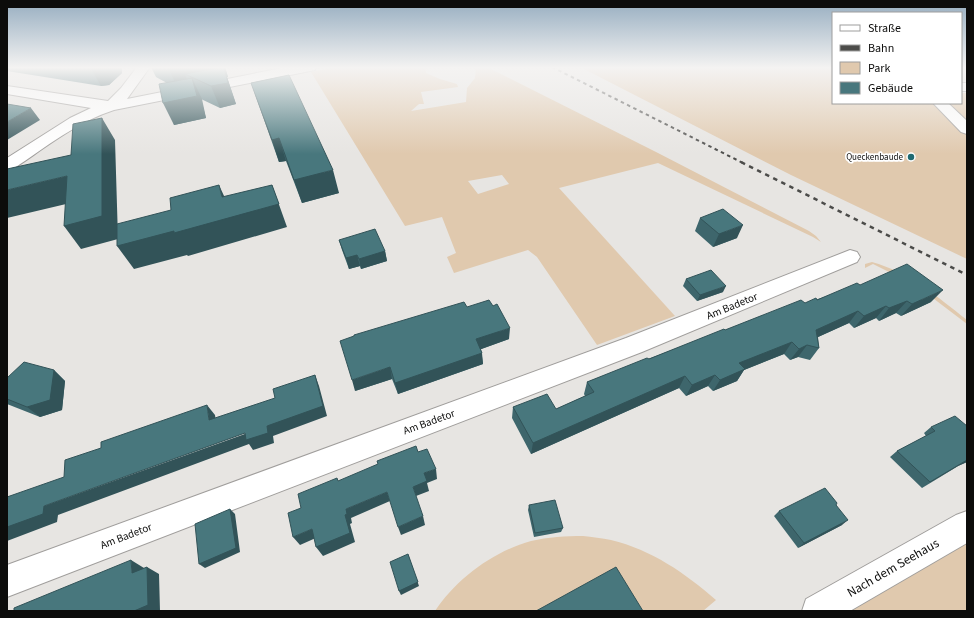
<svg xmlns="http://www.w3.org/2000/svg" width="974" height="618" font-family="'Source Sans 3',sans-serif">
<rect width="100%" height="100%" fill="#e7e5e2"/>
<!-- green -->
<path fill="#e0c9ae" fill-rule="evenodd" d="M337,67H425L426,73L440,79L457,84L458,87L421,92L424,104H419L411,111L466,102L467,88L475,78L476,68L487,67L658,153L809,231L816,236L821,242L813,237L658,163L559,188L675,316L597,345L537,257L528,250L454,273L447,257L456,253L442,217L405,226L311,72ZM502,175L509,184L478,194L468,181Z
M580,67H833V103H933L967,134V259L791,175Z
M963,93H967V123L945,103H961V94Z
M872,262C908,272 938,297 967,320V324L917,286L873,264L865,268V264Z
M583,536C592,537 602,538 611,540C652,550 685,573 716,600L703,611H435C456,579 494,551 531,541C548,537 566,536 583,536Z
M967,538V611H841Z"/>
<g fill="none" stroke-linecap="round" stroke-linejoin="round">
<!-- street casing -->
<g stroke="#a09e9c" stroke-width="2">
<path id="street" d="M137,67H150L127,99L287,67H316L315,70L310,71L114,110C77,122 46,147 13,169L7,170V158L70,118L91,108L7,94V86L108,101L121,88Z
M961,83H967V91H961Z
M933,103H948L967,121V134L961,132Z
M850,250L857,252L860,257L857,262L642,352L7,597V565L626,338Z
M967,511V543L850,611H802L806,599L956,515Z"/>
</g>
<!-- street -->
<use href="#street" fill="#fff" fill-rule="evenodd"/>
<!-- rail-far1 -->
<path stroke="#4c4c4a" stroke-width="2" stroke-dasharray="3.5 3.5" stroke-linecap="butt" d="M552,67L743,163"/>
<!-- rail -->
<path stroke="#4c4c4a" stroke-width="2.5" stroke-dasharray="4.5 4.5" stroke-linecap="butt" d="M741,162L967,275"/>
</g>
<!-- wall -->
<path fill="#3e666c" d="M7,67H122V73L109,85L101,86L7,71Z
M151,67H225L228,77H227L236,104L220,108L201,99L206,118L174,125L167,83L156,77Z
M251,83L339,193L302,203L286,161L279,162Z
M700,218L737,238L713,247L695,231Z
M339,240L385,251L387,261L361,269L360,266L349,269L342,250Z
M686,279L723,292L697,301L683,286Z
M860,285L931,302L901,316L896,313L879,321L876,318L854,328L849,323L818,337L819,348L810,360L798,357L790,360L784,354L744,370L737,381L713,391L708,386L686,396L679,388L531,454L512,418L513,407L556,409L585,396L584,394L587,382L725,330Z
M467,307L509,339L481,349L483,364L398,394L392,379L355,391Z
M54,370L65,381L62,410L40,417L7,404V378Z
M967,426V462L958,466L922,488L890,457L897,451L926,436L924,433L931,427Z
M529,505L563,528L561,532L534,537L528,510Z
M836,505L842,525L798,548L774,516L779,511Z"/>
<!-- shaded-wall -->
<path fill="#325358" d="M90,67H122V73L109,85L101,86Z
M168,67H225L228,77H227L236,104L220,108L211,86L185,74L189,85L177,87Z
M192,78L202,99L206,118L174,125L163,103Z
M31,108L40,120L7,140V122Z
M102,118L115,140L118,239L81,249L64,226Z
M279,138L286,161L279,162L272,140Z
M333,170L339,193L302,203L294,180Z
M67,176L83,200L7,218V190Z
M219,185L230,209L272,185L287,227L188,256L187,255L134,269L117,246L222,197Z
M743,225L737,238L713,247L719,234Z
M385,251L387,261L361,269L359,259Z
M357,255L360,266L349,269L346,258Z
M726,286L723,292L697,301L700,295Z
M943,290L931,302L901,316L912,304Z
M907,301L896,313L879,321L889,308Z
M886,306L876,318L854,328L864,316Z
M858,311L849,323L807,342L816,330Z
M510,328L509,339L476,351V339Z
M792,342L784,354L744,370L737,381L713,391L720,380L739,363Z
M807,345L798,357L790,360L799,349Z
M482,353L483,364L398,394L395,383Z
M390,367L392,379L355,391L352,380Z
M54,370L65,381L62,410L40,417L27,407Z
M315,375L319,386L327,416L273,436L274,443L253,450L249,444L58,515L57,522L7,541V527L44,506L267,426Z
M715,375L708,386L686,396L692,385Z
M685,376L679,388L531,454L533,443Z
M207,405L215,415L217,430L209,420Z
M967,460V462L958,466L922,488Z
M436,469L437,479L427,483L429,491L416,496L413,487L424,473Z
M387,492L390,501L351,518L352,523L350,524L355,542L323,556L316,547L346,509Z
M230,509L235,514L240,552L205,568L199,564Z
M423,516L425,525L401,535L398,527Z
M848,520L842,525L798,548L804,543Z
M312,529L318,537L300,545L293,537Z
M408,554L419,586L401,595L399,591Z
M131,560L144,568V580L132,573Z
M147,567L159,574L160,611H134Z"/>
<!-- building -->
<path fill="#48777d" stroke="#325358" d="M221,67H224L228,83L211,86L185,74Z
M289,75L333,170L294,180L279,138L272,140L251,83Z
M192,78L197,96L163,103L159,84Z
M7,104L31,108L7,122Z
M102,118V216L64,226L67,176L7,190V169L71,155L73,124Z
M219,185L222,197L272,185L279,204L174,233V231L117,246V224L171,210L170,198Z
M723,209L743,225L719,234L700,218Z
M375,229L385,251L359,259L357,255L346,258L339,240Z
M907,264L943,290L912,304L907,301L889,308L886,306L864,316L858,311L816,330L819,348L807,345L799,349L792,342L739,363L745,369L720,380L715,375L692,385L685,376L533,443L513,407L547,394L556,409L594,392L587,382L647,358L649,359L724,329L725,330L801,300L805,303L816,298L817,300L857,283L860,285Z
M711,270L726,286L700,295L686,279Z
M489,300L493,306L497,304L510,328L476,339L482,353L395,383L390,367L352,380L340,341L354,336V335L464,302L467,307Z
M24,362L54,370L50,400L27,407L7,399V378Z
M315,375L323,406L267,426L268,433L246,440L245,433L44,506L43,514L7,527V497L64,477L65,460L101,448V442L207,405L209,420L275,398L273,389Z
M955,416L967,426V460L930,482L897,451L935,431L931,427Z
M416,446L418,452L427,449L436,469L424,473L427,481L413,487L423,516L398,527L387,492L346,509L347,514L345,515L350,533L316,547L312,529L293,537L288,513L301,508L298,494L337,478L338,481L378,464L377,461Z
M825,488L837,503L836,505L848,520L804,543L779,511Z
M555,500L563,528L535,533L529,505Z
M230,509L236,548L199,564L195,524Z
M408,554L418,582L399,591L390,562Z
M131,560L132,573L147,567L148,605L134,611H14V608Z
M616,567L643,611H536Z"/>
<!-- sky -->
<linearGradient id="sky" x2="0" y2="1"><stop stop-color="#96adc0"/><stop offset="0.44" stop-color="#f4f3f2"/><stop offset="1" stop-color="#f4f3f2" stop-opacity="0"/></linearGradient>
<rect width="974" height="154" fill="url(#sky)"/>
<!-- markers -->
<circle fill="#1f6a72" stroke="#fff" stroke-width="1.5" cx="911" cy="157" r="4"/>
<g text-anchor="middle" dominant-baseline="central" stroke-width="3.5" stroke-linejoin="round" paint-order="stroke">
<!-- far-poi labels -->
<g font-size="9" fill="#0c0c0b" stroke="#fff" text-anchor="end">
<text x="903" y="157">Queckenbaude</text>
</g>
<!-- street labels -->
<g font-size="11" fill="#0c0c0b" stroke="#fff">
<text transform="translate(732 306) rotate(-22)">Am Badetor</text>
<text transform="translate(429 422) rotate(-20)">Am Badetor</text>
<text transform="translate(126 536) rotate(-21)">Am Badetor</text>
</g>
<!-- near-street labels -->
<g font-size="13" fill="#0c0c0b" stroke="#fff">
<text transform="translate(893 568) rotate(-30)">Nach dem Seehaus</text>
</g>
</g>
<!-- border -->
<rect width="974" height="618" fill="none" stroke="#0c0c0b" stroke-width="16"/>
<!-- legend -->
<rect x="832" y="12" width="130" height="92" fill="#ffffff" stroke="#9e9e9d"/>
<rect x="840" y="25" width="20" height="6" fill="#ffffff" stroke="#9e9e9d"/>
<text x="868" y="32" font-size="12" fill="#0c0c0b">Straße</text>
<rect x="840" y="45" width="20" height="6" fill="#4c4c4a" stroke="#9e9e9d"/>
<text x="868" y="52" font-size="12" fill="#0c0c0b">Bahn</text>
<rect x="840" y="62" width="20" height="12" fill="#e0c9ae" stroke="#9e9e9d"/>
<text x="868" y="72" font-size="12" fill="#0c0c0b">Park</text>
<rect x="840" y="82" width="20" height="12" fill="#48777d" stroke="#9e9e9d"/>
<text x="868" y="92" font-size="12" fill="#0c0c0b">Gebäude</text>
</svg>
